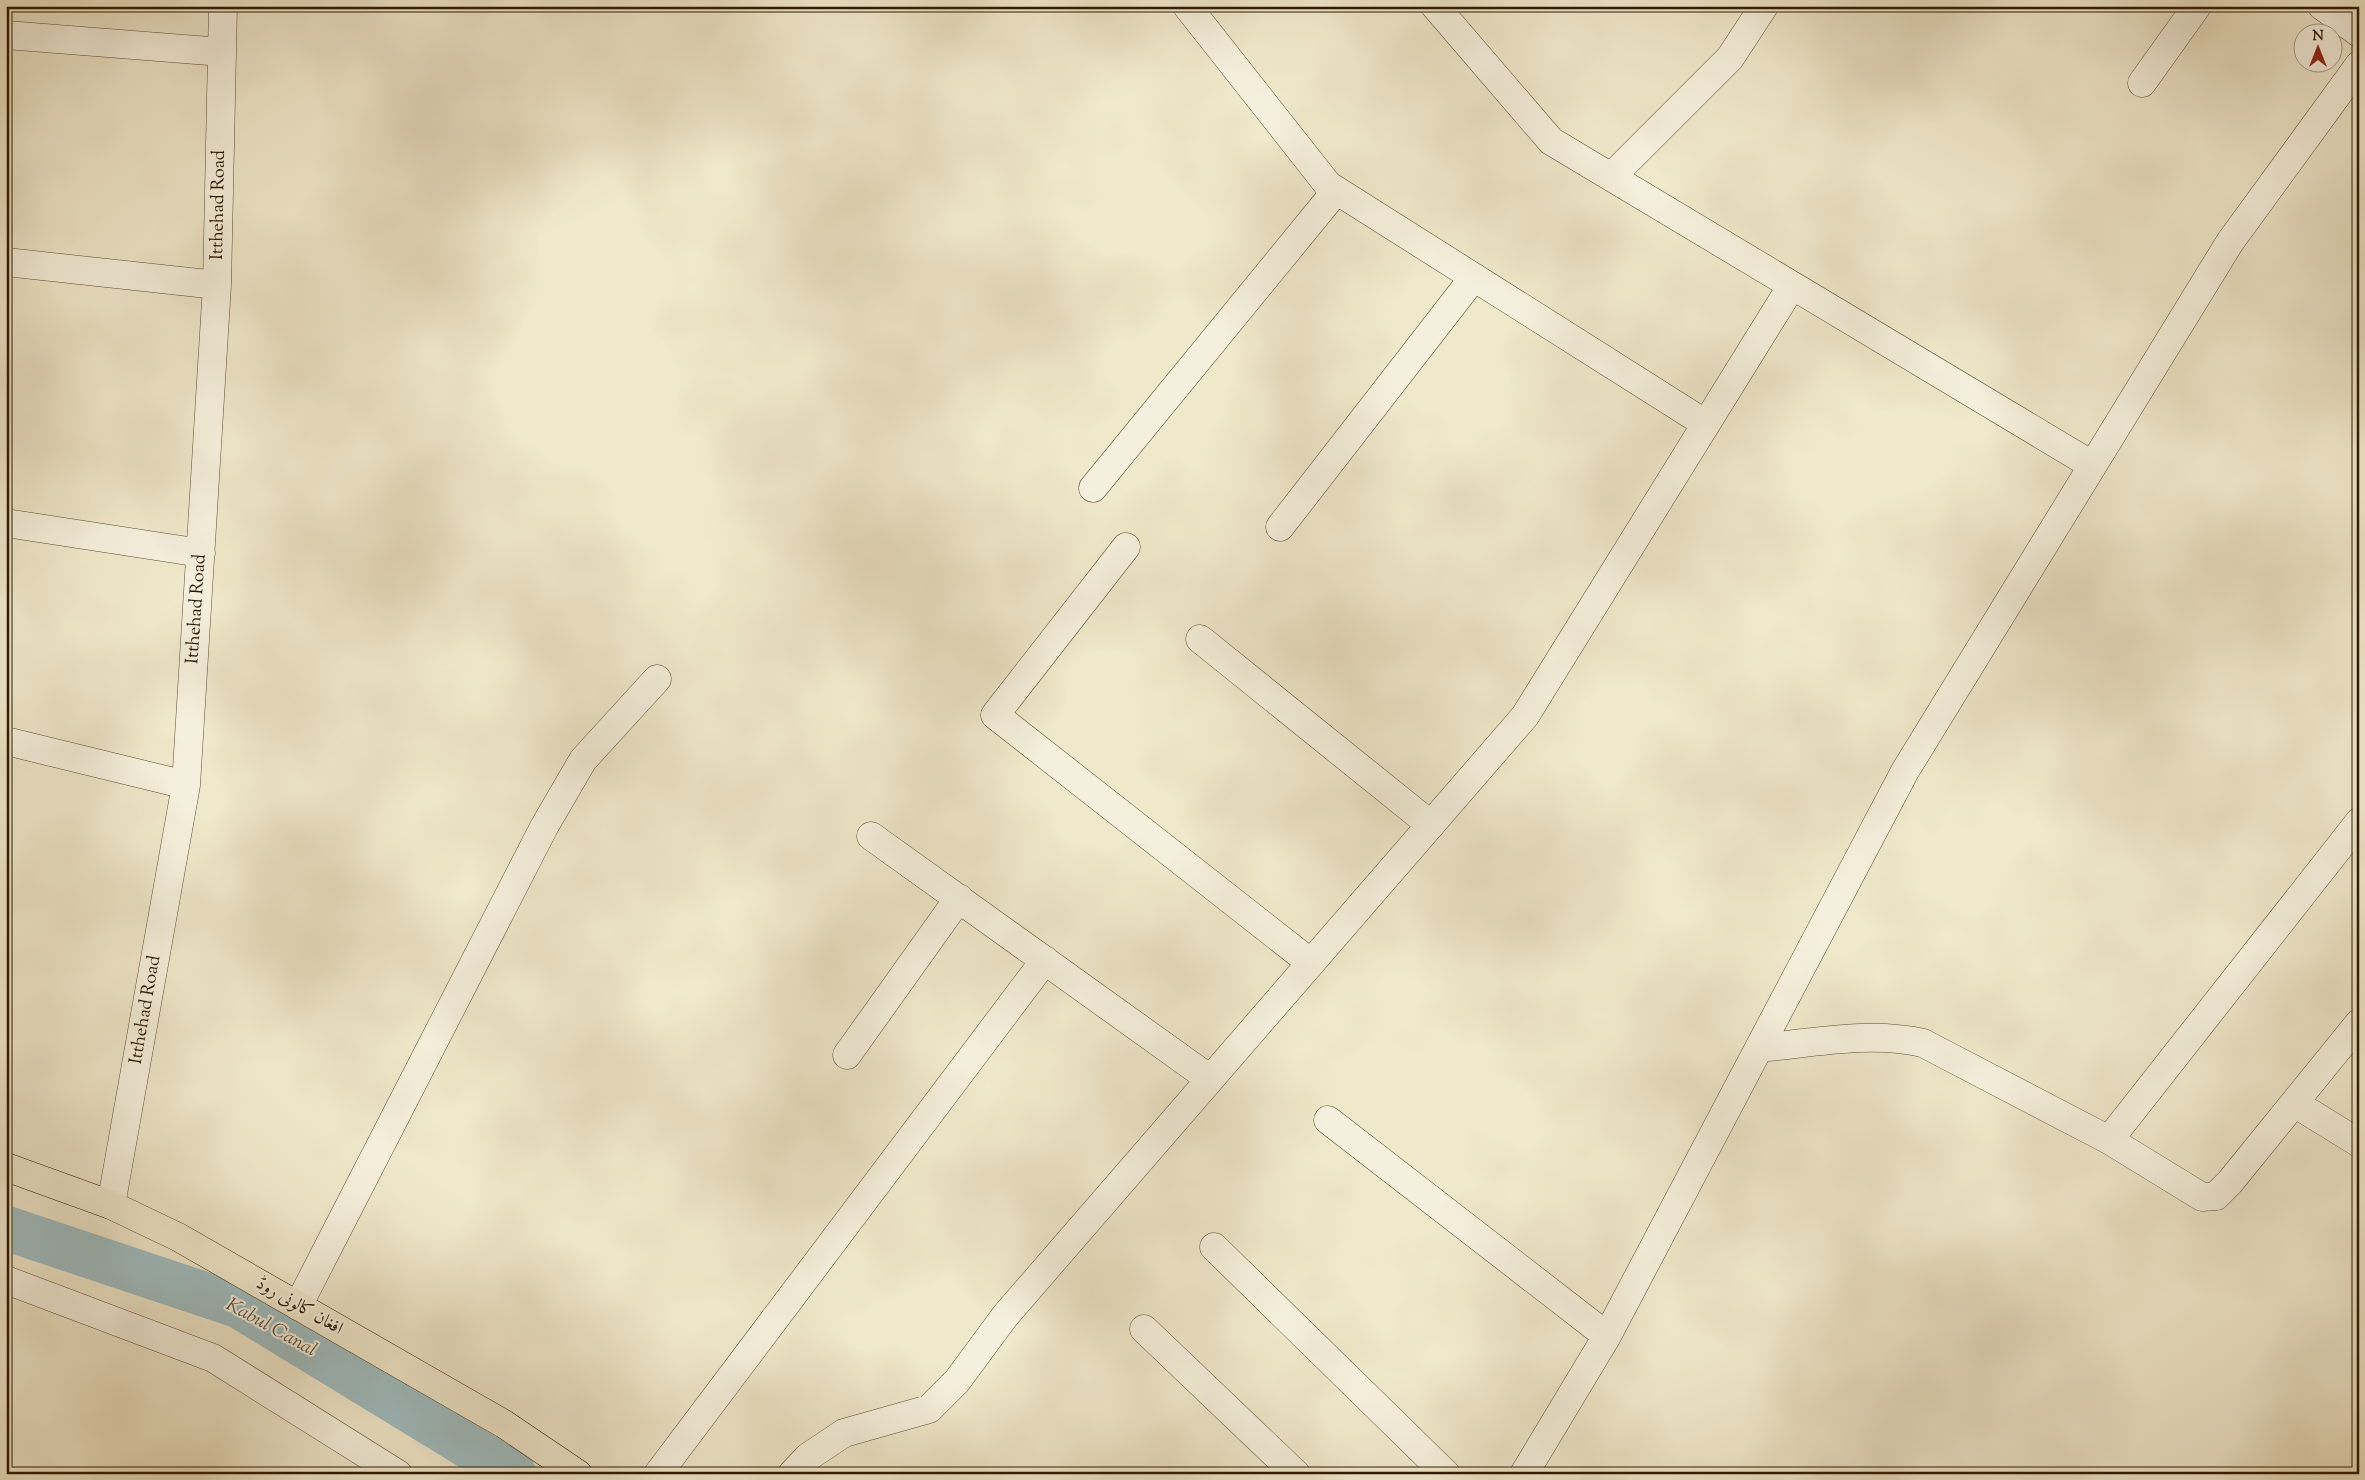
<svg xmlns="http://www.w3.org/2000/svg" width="2365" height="1480" font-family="'Sorts Mill Goudy',Amiri,serif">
<rect width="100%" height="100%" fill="#f0e8cb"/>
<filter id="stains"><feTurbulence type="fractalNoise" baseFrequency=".004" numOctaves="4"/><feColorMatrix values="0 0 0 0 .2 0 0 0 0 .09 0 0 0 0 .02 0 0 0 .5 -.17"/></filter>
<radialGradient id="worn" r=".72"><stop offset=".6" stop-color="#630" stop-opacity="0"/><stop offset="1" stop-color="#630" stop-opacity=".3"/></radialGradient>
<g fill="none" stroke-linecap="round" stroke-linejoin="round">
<!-- canal -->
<path stroke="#9fbdc1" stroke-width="45" d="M6,1228L239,1306L514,1474"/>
<!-- minor casing -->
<g stroke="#5e4e34" stroke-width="29">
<path id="minor" d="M1187,6L1328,185L1706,424
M1435,6L1551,141L2092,465
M2322,6L2359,33
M6,35L222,52
M2142,83L2197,6
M1611,177L1730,58L1764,6
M6,262L217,285
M1093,488L1336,191
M6,523L201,553
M1280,527L1474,277
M1126,547L995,715L1311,963
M1200,639L1431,825
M6,741L186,785
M871,836L1210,1079
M1759,1048C1813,1043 1870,1031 1923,1043L2109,1140L2202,1197L2216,1196L2230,1182L2359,1023
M847,1055L959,898
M2294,1103L2359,1143
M1328,1120L1607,1336
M2109,1140L2359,822
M111,1205L186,785L217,285L223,6
M1214,1247L1446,1474
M6,1280L213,1358L398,1474
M298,1306L544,827L583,760L657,679
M1144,1329L1296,1474
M658,1474L1045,960
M792,1474L808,1457L844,1433L929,1409L957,1381L1005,1316L1525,716L1791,287
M1524,1474L1607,1336L1905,771L2230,242L2359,65"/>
</g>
<!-- major casing -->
<g stroke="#2d1a01" stroke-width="29">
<path id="major" d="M6,1167L111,1205L178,1237L504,1424L578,1474"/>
</g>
<!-- minor -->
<use href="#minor" stroke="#f5f0dd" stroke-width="28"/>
<!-- major -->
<use href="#major" stroke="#f0e8cb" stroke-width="28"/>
</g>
<g text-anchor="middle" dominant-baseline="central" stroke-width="4" stroke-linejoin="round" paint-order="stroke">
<!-- street labels -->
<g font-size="18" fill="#2d1a01" stroke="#f5f0dd">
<text transform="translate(219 205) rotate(-89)">Itthehad Road</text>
<text transform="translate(197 609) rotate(-86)">Itthehad Road</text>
<text transform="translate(146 1010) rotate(-80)">Itthehad Road</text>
<text transform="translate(299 1307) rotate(30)">افغان کالونی روڈ</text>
</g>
<!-- water labels -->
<g font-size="19" font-style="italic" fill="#555344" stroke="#f5f0dd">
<text transform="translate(271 1328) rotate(29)">Kabul Canal</text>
</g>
</g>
<!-- margin -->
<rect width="2365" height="1480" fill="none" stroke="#f0e8cb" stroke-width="25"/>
<rect x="8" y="8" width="2350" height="1465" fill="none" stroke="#2d1a01" stroke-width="2.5"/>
<rect x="12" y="12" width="2340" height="1455" fill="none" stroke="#2d1a01"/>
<!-- north arrow -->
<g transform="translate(2318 48)"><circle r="24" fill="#f5f0dd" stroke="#a59a85"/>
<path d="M0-4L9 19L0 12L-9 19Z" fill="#8f2418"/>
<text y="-8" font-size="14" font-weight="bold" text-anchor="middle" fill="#2d1a01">N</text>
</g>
<rect width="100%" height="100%" filter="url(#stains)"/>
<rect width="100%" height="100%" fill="url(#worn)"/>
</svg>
